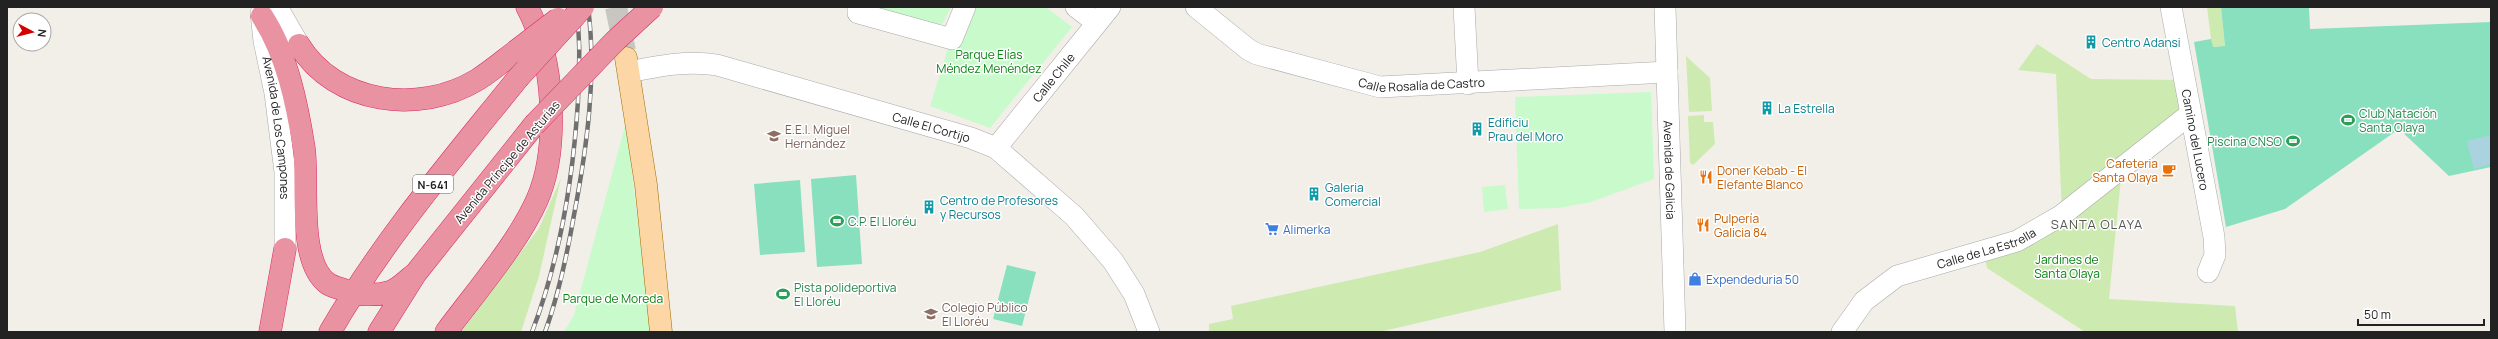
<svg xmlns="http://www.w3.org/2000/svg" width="2498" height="339" font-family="Manrope,sans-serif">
<rect width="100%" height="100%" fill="#f2efe9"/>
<!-- grass -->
<path fill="#cdebb0" d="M2207,7H2221L2225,46L2212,47Z
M2037,44L2091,79L2184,80L2189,115L2122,168L2109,299L2235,306L2238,332H2085L1987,268L1983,251L2062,215L2056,74L2018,70Z
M1686,56L1710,78L1712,111L1689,112Z
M1704,115V122H1713L1715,144L1693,165L1690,163L1688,116Z
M561,178L539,276L521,332H461L539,228Z
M1558,224L1561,290L1379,332H1209V324L1233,319L1231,306L1480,252Z"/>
<!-- park -->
<path fill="#c8facc" d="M876,7H951L943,23L934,26L876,9Z
M970,7H1046L1072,27L990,128L930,106L950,42Z
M1651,92L1654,179L1591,202L1559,208L1519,209L1515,97Z
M626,122L651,332H564L574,315Z
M1505,185L1508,209L1484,212L1482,187Z"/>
<!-- pitch -->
<path fill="#88e0be" d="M2221,7H2309L2310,29L2491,22V167L2449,176L2399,129L2285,209L2226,227L2194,42L2211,39L2213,47L2225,46Z
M856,175L862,264L817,267L811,179Z
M800,180L805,252L760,255L754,184Z
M1007,265L1036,272L1022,326L993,319Z"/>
<!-- water -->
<path fill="#aad3df" d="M2491,135V164L2474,169L2467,141Z"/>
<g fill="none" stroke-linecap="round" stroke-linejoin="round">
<!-- major-tunnel -->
<path stroke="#c8c6c1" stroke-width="22" stroke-dasharray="22 11" stroke-linecap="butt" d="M616,7L625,51"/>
<!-- minor casing -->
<g stroke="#a9a9a9" stroke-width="22">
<g id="minor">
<path d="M277,7L299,45"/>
<path d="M858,7V13L952,39L965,7"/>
<path d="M1076,7L1097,23"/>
<path id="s1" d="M1196,7L1249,50L1257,54L1380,87L1667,72"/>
<path d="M1464,7L1468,84"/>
<path id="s2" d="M1665,7L1675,332"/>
<path id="s3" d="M2171,7L2214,237L2215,255L2208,272"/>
<path id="s4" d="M261,13L264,41L275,93L285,172V249"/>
<path id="s5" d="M629,72C658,66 688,60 717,65L971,138L996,148L1074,216L1113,261L1134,294L1149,332"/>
<path id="s6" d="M996,148L1110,7"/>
<path id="s7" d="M1842,332L1864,301L1897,276L2017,241L2062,215L2189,115"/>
</g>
</g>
<!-- major casing -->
<g stroke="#a06b00" stroke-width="23">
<path id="major" d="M626,58L646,185L661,332"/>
</g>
<!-- highway casing -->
<g stroke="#dc2a67" stroke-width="23">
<path id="highway" d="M262,16C287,54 297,104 304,148C309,182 297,260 327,283C332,287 339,288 344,290C355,295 377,296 389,292C398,290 408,279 416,273
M299,45C335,104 419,115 477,80C490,72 503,61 516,51
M270,332L285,249
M330,332C383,240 452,160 518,78
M379,332L416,273L534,125
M446,332C475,293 518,243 537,200C560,148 554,56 527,7"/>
</g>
<!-- minor -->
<use href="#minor" stroke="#fff" stroke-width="21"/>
<!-- major -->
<use href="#major" stroke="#fcd6a4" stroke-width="22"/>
<!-- highway -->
<use href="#highway" stroke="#e892a2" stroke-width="22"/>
<!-- rail casing -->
<g stroke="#707070" stroke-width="4.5">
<path id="rail" d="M532,332C560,259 573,179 578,101C579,67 581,40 576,7
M545,332C559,294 567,255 574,215C587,147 597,75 588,7"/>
</g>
<!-- rail -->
<use href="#rail" stroke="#fff" stroke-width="3" stroke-dasharray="9" stroke-linecap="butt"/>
<!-- highway-bridge casing -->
<g stroke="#dc2a67" stroke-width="23" stroke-linecap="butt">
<path id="highway-bridge" d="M516,51L558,19
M518,78L583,7
M534,125L615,41L652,7"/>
</g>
<!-- highway-bridge -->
<use href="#highway-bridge" stroke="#e892a2" stroke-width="22"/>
</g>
<!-- icons -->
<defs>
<g id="building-bare" transform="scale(1.08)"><path d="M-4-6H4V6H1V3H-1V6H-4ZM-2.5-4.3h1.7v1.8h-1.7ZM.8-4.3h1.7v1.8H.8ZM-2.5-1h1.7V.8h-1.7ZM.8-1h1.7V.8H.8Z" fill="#0f9aa8" stroke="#fff" stroke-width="2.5" paint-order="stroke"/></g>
<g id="stadium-bare" transform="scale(1.08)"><path d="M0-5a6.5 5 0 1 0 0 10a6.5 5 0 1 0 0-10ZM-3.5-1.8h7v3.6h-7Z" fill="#2e9e5b" stroke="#fff" stroke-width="2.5" paint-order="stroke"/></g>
<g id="school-bare" transform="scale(1.08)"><path d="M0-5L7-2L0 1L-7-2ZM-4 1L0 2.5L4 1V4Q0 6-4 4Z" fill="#8d6e63" stroke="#fff" stroke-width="2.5" paint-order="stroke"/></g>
<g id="cafe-bare" transform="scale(1.08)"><path d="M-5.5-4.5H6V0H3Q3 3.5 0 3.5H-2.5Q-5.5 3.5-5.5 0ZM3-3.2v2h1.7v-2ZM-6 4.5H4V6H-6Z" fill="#e8710a" stroke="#fff" stroke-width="2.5" paint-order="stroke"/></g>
<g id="restaurant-bare" transform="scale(1.08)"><path d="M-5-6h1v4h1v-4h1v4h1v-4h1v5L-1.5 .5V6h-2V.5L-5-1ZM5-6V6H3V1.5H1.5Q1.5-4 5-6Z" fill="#e8710a" stroke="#fff" stroke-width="2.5" paint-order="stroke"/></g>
<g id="supermarket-bare" transform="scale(1.08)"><path d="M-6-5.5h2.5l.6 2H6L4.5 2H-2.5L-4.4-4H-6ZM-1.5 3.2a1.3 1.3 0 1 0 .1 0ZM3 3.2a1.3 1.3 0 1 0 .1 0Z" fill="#3f7fe0" stroke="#fff" stroke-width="2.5" paint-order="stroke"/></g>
<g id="shop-bare" transform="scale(1.08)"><path d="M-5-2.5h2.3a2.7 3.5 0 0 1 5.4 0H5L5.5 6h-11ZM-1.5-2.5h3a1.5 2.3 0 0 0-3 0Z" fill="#3f7fe0" stroke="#fff" stroke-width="2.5" paint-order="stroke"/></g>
</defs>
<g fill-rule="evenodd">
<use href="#building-bare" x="2091" y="42"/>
<use href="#building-bare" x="1767" y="108"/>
<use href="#stadium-bare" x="2348" y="120"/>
<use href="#building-bare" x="1477" y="129"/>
<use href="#school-bare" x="774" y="136"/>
<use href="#stadium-bare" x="2293" y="141"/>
<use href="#cafe-bare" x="2169" y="170"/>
<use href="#restaurant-bare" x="1706" y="177"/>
<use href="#building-bare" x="1314" y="194"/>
<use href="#building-bare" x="929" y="207"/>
<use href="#stadium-bare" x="837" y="221"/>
<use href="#restaurant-bare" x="1703" y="225"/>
<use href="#supermarket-bare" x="1272" y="229"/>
<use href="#shop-bare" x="1695" y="279"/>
<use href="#stadium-bare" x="783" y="294"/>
<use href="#school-bare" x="931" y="314"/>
</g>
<g text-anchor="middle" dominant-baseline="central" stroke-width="3" stroke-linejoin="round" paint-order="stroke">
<!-- shield labels -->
<rect fill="#fff" stroke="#646464" stroke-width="1" x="413" y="175" width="40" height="18" rx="3"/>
<g font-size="11" font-weight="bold" fill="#222">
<text x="433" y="184">N-641</text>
</g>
<!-- culture labels -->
<g font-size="12" fill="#0d838f" stroke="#fff" text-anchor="start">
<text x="2102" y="42">Centro Adansi</text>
<text x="1778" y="108">La Estrella</text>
<text x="1488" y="122">Edificiu<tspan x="1488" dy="14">Prau del Moro</tspan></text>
<text x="1325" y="187">Galeria<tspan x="1325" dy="14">Comercial</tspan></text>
<text x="940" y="200">Centro de Profesores<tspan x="940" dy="14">y Recursos</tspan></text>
</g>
<!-- park labels -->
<g font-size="12" fill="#0c8416" stroke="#fff">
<text x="989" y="54">Parque Elías<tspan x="989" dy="14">Méndez Menéndez</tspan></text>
<text x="2067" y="259">Jardines de<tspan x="2067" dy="14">Santa Olaya</tspan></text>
<text x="613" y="298">Parque de Moreda</text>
</g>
<!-- street labels -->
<g font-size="12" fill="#222" stroke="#fff">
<text stroke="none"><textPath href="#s6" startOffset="91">Calle Chile</textPath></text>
<text stroke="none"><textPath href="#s1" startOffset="246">Calle Rosalía de Castro</textPath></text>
<text stroke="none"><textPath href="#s5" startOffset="312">Calle El Cortijo</textPath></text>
<text stroke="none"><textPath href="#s4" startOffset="116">Avenida de Los Campones</textPath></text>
<text stroke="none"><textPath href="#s3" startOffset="135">Camino del Lucero</textPath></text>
<text transform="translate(507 162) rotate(-50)">Avenida Príncipe de Asturias</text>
<text stroke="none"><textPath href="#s2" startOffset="163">Avenida de Galicia</textPath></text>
<text stroke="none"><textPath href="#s7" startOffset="173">Calle de La Estrella</textPath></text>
</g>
<!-- leisure labels -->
<g font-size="12" fill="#27864d" stroke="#fff" text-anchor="start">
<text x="2359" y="113">Club Natación<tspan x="2359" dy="14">Santa Olaya</tspan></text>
<text x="2282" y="141" text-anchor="end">Piscina CNSO</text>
<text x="848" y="221">C.P. El Lloréu</text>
<text x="794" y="287">Pista polideportiva<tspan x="794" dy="14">El Lloréu</tspan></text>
</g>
<!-- education labels -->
<g font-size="12" fill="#785e54" stroke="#fff" text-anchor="start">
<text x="785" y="129">E.E.I. Miguel<tspan x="785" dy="14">Hernández</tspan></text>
<text x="942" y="307">Colegio Público<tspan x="942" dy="14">El Lloréu</tspan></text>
</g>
<!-- food labels -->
<g font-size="12" fill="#c56008" stroke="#fff" text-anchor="start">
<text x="2158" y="163" text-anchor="end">Cafeteria<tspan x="2158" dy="14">Santa Olaya</tspan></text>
<text x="1717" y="170">Doner Kebab - El<tspan x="1717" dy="14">Elefante Blanco</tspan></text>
<text x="1714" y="218">Pulpería<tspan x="1714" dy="14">Galicia 84</tspan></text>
</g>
<!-- shop labels -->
<g font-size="12" fill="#366cbe" stroke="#fff" text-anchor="start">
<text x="1283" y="229">Alimerka</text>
<text x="1706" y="279">Expendeduria 50</text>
</g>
<!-- neighbourhood labels -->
<g font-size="13" letter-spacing="1" fill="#555" stroke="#fff">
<text x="2097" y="224">SANTA OLAYA</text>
</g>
</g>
<!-- border -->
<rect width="2498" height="339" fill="none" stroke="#222222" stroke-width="16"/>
<!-- north arrow -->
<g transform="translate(32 32) rotate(97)"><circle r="19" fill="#ffffff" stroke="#a7a7a7"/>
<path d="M0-3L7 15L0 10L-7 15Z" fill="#d40000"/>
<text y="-6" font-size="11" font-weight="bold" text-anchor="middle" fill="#222222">N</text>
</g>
<!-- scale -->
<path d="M2358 319v6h126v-6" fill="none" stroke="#222222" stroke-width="2"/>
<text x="2364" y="319" font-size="12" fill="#222222" stroke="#ffffff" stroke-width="3" paint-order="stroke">50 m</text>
</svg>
